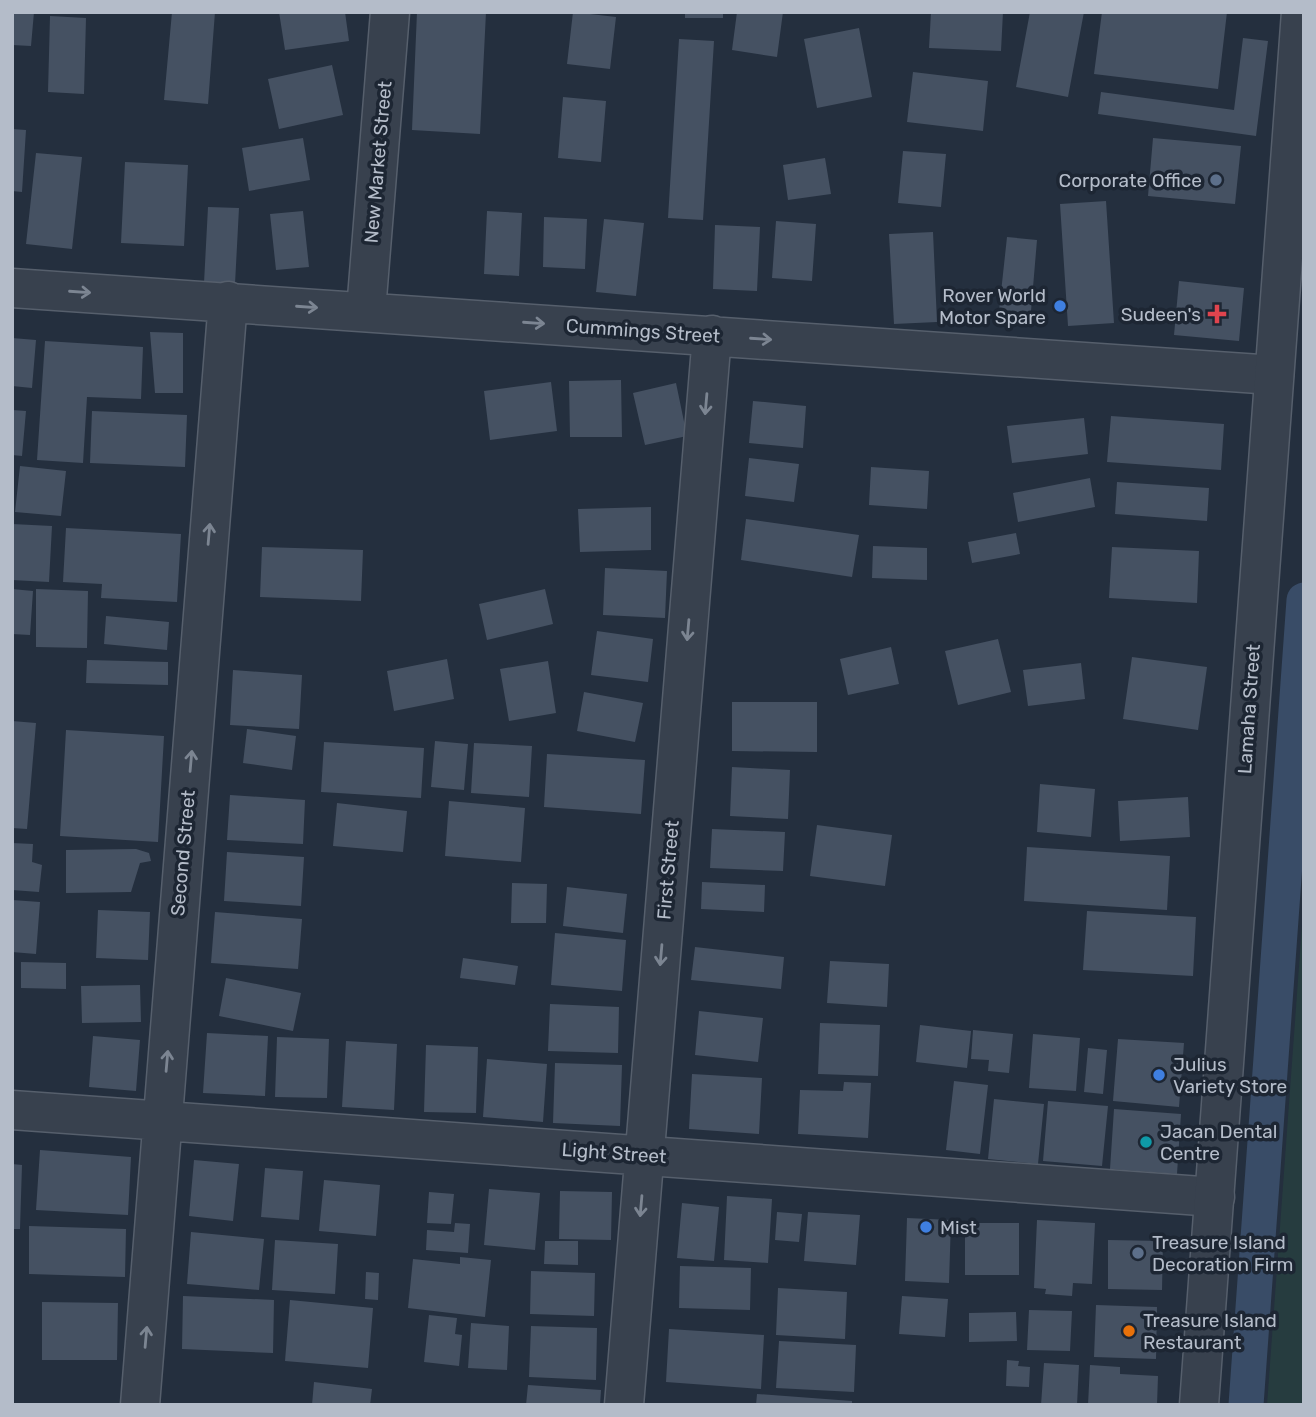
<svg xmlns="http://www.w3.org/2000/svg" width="1316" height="1417" font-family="Rubik,sans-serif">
<rect width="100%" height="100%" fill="#242f3e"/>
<!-- green -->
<path fill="#263c3f" d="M1304,898V1405H1267Z"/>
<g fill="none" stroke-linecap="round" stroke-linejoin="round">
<!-- canal -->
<path stroke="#394c67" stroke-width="35" d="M1246,1405L1304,600"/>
</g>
<!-- building -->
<path fill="#455162" d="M12,12H34L31,46L12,45Z
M172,12H215L208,104L164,100Z
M279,12H345L349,41L285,50Z
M417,12H486L480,134L412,130Z
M573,12L616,17L610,69L567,64Z
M685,12H723V18H685Z
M737,12H783L777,57L732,50Z
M931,12H1003L1001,51L929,48Z
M1030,12H1084L1068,97L1016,87Z
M1102,12H1227L1218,89L1094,74Z
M50,16L86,18L84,94L48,92Z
M859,28L872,97L817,108L804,39Z
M1243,38L1268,41L1256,136L1098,114L1101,92L1234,110Z
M679,39L714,41L703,220L668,218Z
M332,65L343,115L279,129L268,79Z
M913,72L988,81L983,131L907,122Z
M563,97L606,101L601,162L558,158Z
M12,129L26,130L22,192L12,191Z
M303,138L310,180L249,191L242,148Z
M1153,138L1241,146L1235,204L1148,196Z
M903,151L946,154L941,207L898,203Z
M36,153L82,157L72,249L26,244Z
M825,158L831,194L788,200L783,165Z
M125,162L188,165L184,246L121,243Z
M1106,201L1114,323L1068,326L1060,204Z
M208,207L239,208L235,284L204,283Z
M303,211L309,267L276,270L270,214Z
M487,211L522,213L519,276L484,274Z
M544,217L587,219L585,269L543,267Z
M604,219L644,223L636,296L596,292Z
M776,221L816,224L812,281L772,278Z
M715,225L760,227L757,291L713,289Z
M933,232L937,322L894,324L889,234Z
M1007,237L1037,240L1030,323L998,320Z
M1179,281L1244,288L1239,341L1174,335Z
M150,332L183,333V393H155Z
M12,338L36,340L32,388L12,386Z
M45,341L143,347L141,399L87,397L83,463L37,460Z
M621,380L622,437H570L569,381Z
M551,382L557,431L490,440L484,391Z
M676,383L687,436L645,445L633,393Z
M753,401L806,406L803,448L749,443Z
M12,410L26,411L22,456L12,455Z
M92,411L187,415L185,467L90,463Z
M1111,416L1224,424L1221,470L1107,462Z
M1084,418L1088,454L1012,463L1007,426Z
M749,458L799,464L794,502L745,496Z
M20,466L66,471L61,516L15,512Z
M871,467L929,471L927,509L869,505Z
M1090,478L1095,507L1018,522L1013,493Z
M1117,482L1209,488L1207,521L1115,514Z
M651,507V550L580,552L578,509Z
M746,519L859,535L852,577L741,560Z
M12,524L52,526L49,582L12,580Z
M66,528L181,534L177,602L101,598L102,584L63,582Z
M1016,533L1020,554L972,563L968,542Z
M873,546L927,548V580L872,578Z
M262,547L363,550L361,601L260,597Z
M1112,547L1199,551L1197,603L1109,598Z
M605,568L667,571L665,618L603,615Z
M12,589L33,591L30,635L12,634Z
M36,589L88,591L87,648L36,647Z
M545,589L553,624L487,640L479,604Z
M106,616L169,622L167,650L104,644Z
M597,631L653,639L648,682L591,675Z
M998,639L1011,692L958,705L945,651Z
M891,647L899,684L848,695L840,659Z
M1132,657L1207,667L1198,730L1123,719Z
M447,659L454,699L394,711L387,671Z
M87,660L168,662V685L86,683Z
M548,661L556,713L509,721L500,669Z
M1081,663L1085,699L1028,706L1023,670Z
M233,670L302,675L299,729L230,725Z
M584,692L643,703L635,742L577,731Z
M732,702H817V752L732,751Z
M12,721L36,723L27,829L12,828Z
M247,729L296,736L292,770L243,763Z
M66,730L164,736L158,842L60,836Z
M435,741L468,744L464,790L431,787Z
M324,742L424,748L421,798L321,792Z
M474,743L532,746L529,797L471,793Z
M547,754L645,760L641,814L544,807Z
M732,767L790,770L788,819L730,816Z
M1040,784L1095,789L1091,837L1037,832Z
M230,795L305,800L303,844L227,840Z
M1188,797L1190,837L1120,841L1118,801Z
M449,801L525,808L521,862L445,856Z
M337,803L407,811L403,852L333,846Z
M817,825L892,835L885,886L810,876Z
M712,829L785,832L783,871L710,868Z
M12,843L33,844L32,862L42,865L39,892L12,890Z
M1027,847L1170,856L1167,910L1024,901Z
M136,849L149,853L151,861L140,863L131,892L66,893V850Z
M227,852L304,857L301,906L224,901Z
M702,882L765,885L764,912L701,909Z
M512,883L547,884L546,923H511Z
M567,887L627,894L623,933L563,926Z
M12,900L40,902L36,954L12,952Z
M98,910L150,912L148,960L96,958Z
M1087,911L1196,917L1193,976L1083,970Z
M215,912L302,919L298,969L211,963Z
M555,933L626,940L622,991L551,985Z
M695,947L784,957L781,989L691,980Z
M463,958L518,966L515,985L460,978Z
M830,961L889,964L887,1007L827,1003Z
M21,962L66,963V989L21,988Z
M226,978L301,993L293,1031L219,1016Z
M140,985L141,1022L82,1023L81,986Z
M550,1004L619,1007L618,1053L548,1051Z
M699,1011L763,1018L758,1062L695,1055Z
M820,1023L880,1025L878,1076L818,1074Z
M920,1025L971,1031L967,1068L916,1062Z
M973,1030L1013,1034L1009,1073L988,1071L989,1060L971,1059Z
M207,1033L268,1036L265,1096L203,1093Z
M1033,1034L1080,1038L1076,1091L1029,1088Z
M93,1036L140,1040L136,1091L89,1087Z
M277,1037L329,1039L327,1098L275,1097Z
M1118,1039L1184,1043L1179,1107L1113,1101Z
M346,1041L397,1044L394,1110L342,1107Z
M426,1045L478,1047L476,1113L424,1112Z
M1088,1048L1107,1050L1103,1094L1084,1092Z
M487,1059L547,1064L543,1122L483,1117Z
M555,1063L622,1065L620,1126L553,1123Z
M692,1074L762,1078L759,1134L689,1129Z
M954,1081L988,1085L980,1154L946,1150Z
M844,1082L871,1083L868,1138L798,1134L800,1090L843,1091Z
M994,1099L1044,1104L1038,1164L988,1159Z
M1048,1101L1108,1106L1102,1166L1043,1161Z
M1114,1109L1181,1114L1177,1174L1110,1169Z
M40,1150L131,1157L128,1215L36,1210Z
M194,1160L239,1164L233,1221L189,1216Z
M12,1164L22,1165L20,1229H12Z
M265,1168L303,1171L299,1220L261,1217Z
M324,1180L380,1185L376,1236L319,1231Z
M489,1189L540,1193L535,1250L484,1245Z
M560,1191L612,1192L611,1240L559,1239Z
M429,1192L454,1194L451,1224L427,1223Z
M727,1196L772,1199L768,1263L724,1260Z
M682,1203L719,1207L714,1261L677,1258Z
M777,1212L802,1214L799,1242L775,1240Z
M808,1212L860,1215L856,1265L804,1261Z
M907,1218L951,1220L949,1283L905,1281Z
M1037,1220L1095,1223L1092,1284L1073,1283L1072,1296L1045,1294L1046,1289L1034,1288Z
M455,1223L470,1224L468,1253L426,1250L427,1230L454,1232Z
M965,1223H1019V1275H965Z
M29,1226L126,1229L125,1277L29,1274Z
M191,1232L264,1239L259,1290L187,1284Z
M275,1240L338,1244L335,1294L272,1290Z
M1108,1240L1163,1241L1162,1290L1108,1289Z
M545,1241H578V1265L544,1264Z
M460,1257L491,1260L485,1317L408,1308L413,1259L460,1264Z
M680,1266L751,1268L750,1310L679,1308Z
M531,1271L595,1273L594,1316L530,1314Z
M366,1272L379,1273L378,1300L365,1299Z
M778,1288L847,1292L845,1339L776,1335Z
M183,1296L274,1300L273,1353L182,1349Z
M902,1296L948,1299L945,1337L899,1334Z
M290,1300L373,1308L368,1368L285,1361Z
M42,1302L118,1303L117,1360H42Z
M1096,1305L1157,1307L1156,1359L1094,1357Z
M1029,1310L1072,1311L1070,1351L1027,1350Z
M1016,1312L1017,1341L969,1342V1313Z
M429,1315L457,1318L455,1334L462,1335L459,1366L424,1362Z
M471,1323L509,1326L507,1370L468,1368Z
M531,1326L597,1328L596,1380L529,1377Z
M669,1329L764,1335L761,1389L666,1382Z
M779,1341L856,1345L854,1392L776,1388Z
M1007,1360L1019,1361L1018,1366L1030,1367L1029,1387L1006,1386Z
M1044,1363L1079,1365L1077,1405H1041Z
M1090,1365L1120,1367V1374L1158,1376L1157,1405H1088Z
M314,1382L372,1389L370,1405H312Z
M528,1385L601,1390L600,1405H526Z
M757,1394L852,1401V1405H756Z"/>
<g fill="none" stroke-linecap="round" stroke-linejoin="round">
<!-- minor casing -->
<g stroke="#565f6c" stroke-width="41">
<path id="minor" d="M12,288L1274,375
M366,311L390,12
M12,1110L1215,1197
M140,1405L228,301
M624,1405L712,335"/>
</g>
<!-- tertiary casing -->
<g stroke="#565f6c" stroke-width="41">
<path id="tertiary" d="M1199,1405L1301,12"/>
</g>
<!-- minor -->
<use href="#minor" stroke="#38414e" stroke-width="38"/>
<!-- tertiary -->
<use href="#tertiary" stroke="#38414e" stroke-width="38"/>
</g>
<!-- one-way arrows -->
<defs><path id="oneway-shaft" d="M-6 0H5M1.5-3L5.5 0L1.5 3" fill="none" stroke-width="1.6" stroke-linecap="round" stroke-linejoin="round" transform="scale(1.75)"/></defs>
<g stroke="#7c8592">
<use href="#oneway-shaft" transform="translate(80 292) rotate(4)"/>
<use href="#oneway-shaft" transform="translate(307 307) rotate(4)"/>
<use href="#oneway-shaft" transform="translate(534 323) rotate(4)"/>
<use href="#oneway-shaft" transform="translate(761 339) rotate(4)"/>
<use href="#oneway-shaft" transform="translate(706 404) rotate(95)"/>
<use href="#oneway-shaft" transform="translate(209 534) rotate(-85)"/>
<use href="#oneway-shaft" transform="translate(688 630) rotate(95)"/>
<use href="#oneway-shaft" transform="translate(191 761) rotate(-85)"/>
<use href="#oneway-shaft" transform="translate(661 955) rotate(95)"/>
<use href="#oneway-shaft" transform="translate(167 1061) rotate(-85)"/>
<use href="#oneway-shaft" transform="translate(641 1206) rotate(95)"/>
<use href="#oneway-shaft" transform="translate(146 1337) rotate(-85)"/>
</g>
<!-- markers -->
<g fill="#5c6f8a" stroke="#1d2633" stroke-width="2.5">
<circle cx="1216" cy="180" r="7"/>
<circle cx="1138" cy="1253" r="7"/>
</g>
<g fill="#3f7fe0" stroke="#1d2633" stroke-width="2.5">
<circle cx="1060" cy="306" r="7"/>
<circle cx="1159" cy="1075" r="7"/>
<circle cx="926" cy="1227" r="7"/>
</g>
<path fill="#e0444e" stroke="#1d2633" stroke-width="2.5" d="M1213.5 303.5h7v7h7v7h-7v7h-7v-7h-7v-7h7z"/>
<circle fill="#0f9aa8" stroke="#1d2633" stroke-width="2.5" cx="1146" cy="1142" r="7"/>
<circle fill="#e8710a" stroke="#1d2633" stroke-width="2.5" cx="1129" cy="1331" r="7"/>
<g text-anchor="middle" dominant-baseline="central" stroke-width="7" stroke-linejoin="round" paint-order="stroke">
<!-- street labels -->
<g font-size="19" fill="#b4bcc9" stroke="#1d2633">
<text transform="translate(378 162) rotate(-85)">New Market Street</text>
<text transform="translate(643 331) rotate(4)">Cummings Street</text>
<text transform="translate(1249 709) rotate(-86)">Lamaha Street</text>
<text transform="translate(183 853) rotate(-85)">Second Street</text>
<text transform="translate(668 870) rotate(-85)">First Street</text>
<text transform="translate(614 1153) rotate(4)">Light Street</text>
</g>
<!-- poi labels -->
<g font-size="19" fill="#b4bcc9" stroke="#1d2633" text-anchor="start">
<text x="1202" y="180" text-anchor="end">Corporate Office</text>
<text x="1046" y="295" text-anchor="end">Rover World<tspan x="1046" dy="22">Motor Spare</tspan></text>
<text x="1201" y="314" text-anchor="end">Sudeen's</text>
<text x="1173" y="1064">Julius<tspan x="1173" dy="22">Variety Store</tspan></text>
<text x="1160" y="1131">Jacan Dental<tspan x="1160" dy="22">Centre</tspan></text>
<text x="940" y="1227">Mist</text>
<text x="1152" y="1242">Treasure Island<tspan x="1152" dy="22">Decoration Firm</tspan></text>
<text x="1143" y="1320">Treasure Island<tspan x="1143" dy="22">Restaurant</tspan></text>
</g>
</g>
<!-- border -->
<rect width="1316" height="1417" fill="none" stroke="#b4bcc9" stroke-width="28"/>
</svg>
